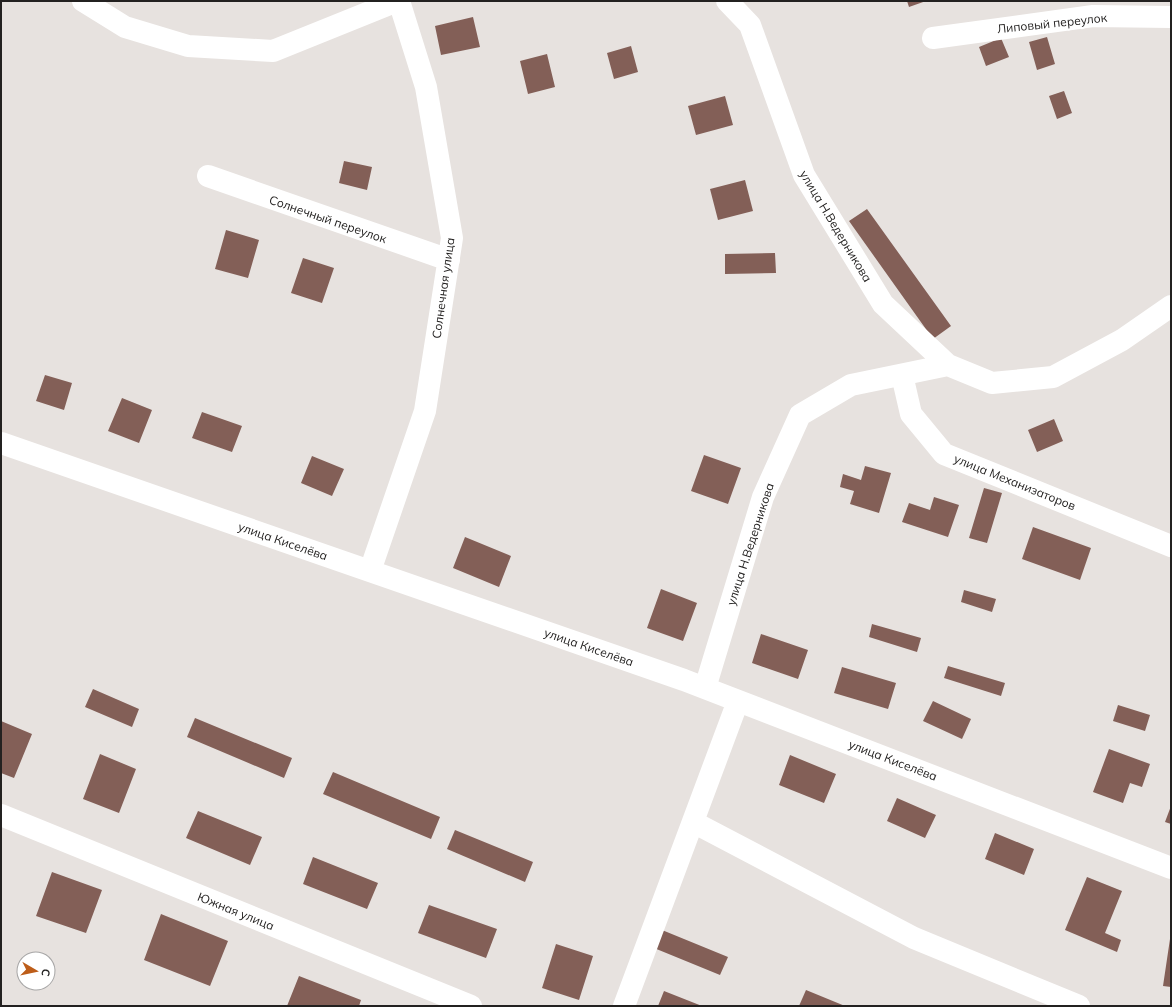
<svg xmlns="http://www.w3.org/2000/svg" width="1172" height="1007" font-family="Mulish,sans-serif">
<rect width="100%" height="100%" fill="#e7e2df"/>
<!-- building -->
<path fill="#835f57" d="M907,1H926L909,7Z
M473,17L480,47L441,55L435,26Z
M1047,37L1055,64L1037,70L1029,42Z
M1001,38L1009,57L986,66L979,47Z
M631,46L638,72L614,79L607,53Z
M547,54L555,87L528,94L520,61Z
M1064,91L1072,113L1057,119L1049,96Z
M725,96L733,125L696,135L688,106Z
M344,161L372,167L367,190L339,183Z
M745,180L753,211L718,220L710,189Z
M867,209L951,326L933,339L849,221Z
M226,230L259,240L248,278L215,269Z
M775,253L776,273L725,274V254Z
M303,258L334,268L322,303L291,293Z
M45,375L72,383L64,410L36,401Z
M122,398L152,410L139,443L108,431Z
M202,412L242,426L232,452L192,438Z
M1054,419L1063,441L1037,452L1028,430Z
M704,455L741,468L728,504L691,491Z
M312,456L344,469L332,496L301,483Z
M865,466L891,473L879,513L850,504L854,491L840,487L843,474L861,480Z
M984,488L1002,493L987,543L969,538Z
M934,497L959,505L948,537L902,522L909,503L930,510Z
M1033,527L1091,548L1080,580L1022,559Z
M465,537L511,556L499,587L453,568Z
M661,589L697,603L683,641L647,628Z
M964,590L996,599L992,612L961,602Z
M872,624L921,638L917,652L869,637Z
M761,634L808,650L798,679L752,663Z
M948,666L1005,683L1001,696L944,678Z
M842,667L896,683L888,709L834,693Z
M93,689L139,709L132,727L85,707Z
M933,701L971,719L962,739L923,721Z
M1118,705L1150,715L1145,731L1113,721Z
M195,718L292,758L284,778L187,737Z
M1,721L32,734L14,778L1,773Z
M1109,749L1150,764L1142,787L1130,783L1123,803L1093,792Z
M100,754L136,769L119,813L83,799Z
M790,755L836,774L824,803L779,785Z
M333,772L440,817L431,839L323,794Z
M897,798L936,815L925,838L887,821Z
M1171,806V824L1165,822Z
M198,811L262,837L250,865L186,838Z
M455,830L533,862L525,882L447,849Z
M995,833L1034,849L1024,875L985,859Z
M313,857L378,883L367,909L303,884Z
M52,872L102,890L86,933L36,916Z
M1087,877L1122,891L1105,933L1121,940L1117,952L1065,930Z
M429,905L497,929L486,958L418,933Z
M161,914L228,941L210,986L144,960Z
M662,930L728,957L720,975L654,948Z
M1170,939H1171V987L1163,986Z
M556,944L593,956L579,1000L542,988Z
M299,976L361,1000L359,1006H287Z
M806,990L845,1006H799Z
M664,991L702,1006H658Z"/>
<g fill="none" stroke-linecap="round" stroke-linejoin="round">
<!-- minor -->
<path stroke="#fff" stroke-width="22" d="M83,1L125,27L188,46L273,51L397,1
M727,1L750,25L804,175L883,304L948,365L992,383L1053,377L1122,340L1171,306
M933,38L1093,16L1171,17
M208,176L449,260
M902,375L911,414L944,454L1171,546
M1,443L684,680L1171,868
M370,571L425,411L452,238L426,87L399,1
M705,688L763,497L800,415L851,385L948,365
M1,815L471,1006
M693,822L914,938L1079,1006
M624,1006L738,701"/>
</g>
<g text-anchor="middle" dominant-baseline="central" stroke-width="4" stroke-linejoin="round" paint-order="stroke">
<!-- street labels -->
<g font-size="12" fill="#232120" stroke="#fff">
<text transform="translate(1052 23) rotate(-6)">Липовый переулок</text>
<text transform="translate(328 219) rotate(19)">Солнечный переулок</text>
<text transform="translate(836 226) rotate(59)">улица Н.Ведерникова</text>
<text transform="translate(443 288) rotate(-82)">Солнечная улица</text>
<text transform="translate(1015 482) rotate(22)">улица Механизаторов</text>
<text transform="translate(283 541) rotate(19)">улица Киселёва</text>
<text transform="translate(750 544) rotate(-72)">улица Н.Ведерникова</text>
<text transform="translate(589 647) rotate(19)">улица Киселёва</text>
<text transform="translate(893 760) rotate(21)">улица Киселёва</text>
<text transform="translate(236 911) rotate(22)">Южная улица</text>
</g>
</g>
<!-- border -->
<rect width="1172" height="1007" fill="none" stroke="#232120" stroke-width="4"/>
<!-- north arrow -->
<g transform="translate(36 971) rotate(99)"><circle r="19" fill="#ffffff" stroke="#a7a6a6"/>
<path d="M0-3L7 15L0 10L-7 15Z" fill="#bd5d19"/>
<text y="-6" font-size="11" font-weight="bold" text-anchor="middle" fill="#232120">С</text>
</g>
</svg>
